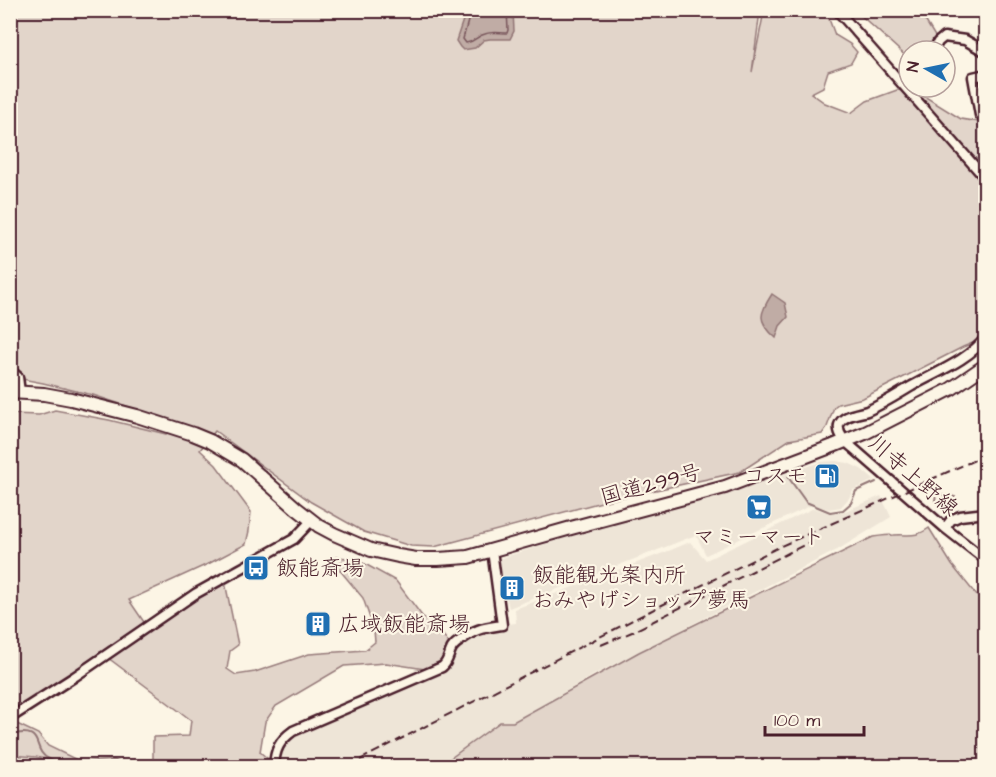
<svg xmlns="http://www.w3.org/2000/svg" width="996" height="777" font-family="'Architects Daughter','Klee One',sans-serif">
<rect width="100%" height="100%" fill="#fcf5e5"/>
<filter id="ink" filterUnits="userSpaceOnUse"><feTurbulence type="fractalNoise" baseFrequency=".0167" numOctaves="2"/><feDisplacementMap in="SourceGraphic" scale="12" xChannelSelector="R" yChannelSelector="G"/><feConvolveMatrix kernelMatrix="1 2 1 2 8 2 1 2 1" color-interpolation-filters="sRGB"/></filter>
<g filter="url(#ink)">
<!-- built -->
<path fill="#eee5d7" d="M836,461L848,463L861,469L874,480L853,490L849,498L841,507L829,509L812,505L706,555L696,535L509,608L498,559L571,536L730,493L821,462Z
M881,496L891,517L839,549L597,673L513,722H500L440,766H274L281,741L442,667L451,651L480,628L516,623L515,609L671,550L690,542L706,560L814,508L829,513L843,512Z"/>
<!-- green -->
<path fill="#e2d5ca" stroke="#967a7a" stroke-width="1.5" d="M11,11H760L752,72L764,11H826L835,35L850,44L857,52L851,63L828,71L823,87L811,93L825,103L851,113L867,101L897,90L916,91L961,119L985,123V338L963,347L863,398L838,404L834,407L827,427L822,434L789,440L740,472L609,500L434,547L411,546L364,532L311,502L215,431L200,450L216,465L251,512L249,531L246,544L210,563L129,600L148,628L225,582L238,645L230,651L227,669L236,675L255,672L309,654L365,650L375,642L374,630L363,598L333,562L336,557L348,558L365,564L396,581L422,616L436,626L449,643L444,659L425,669L386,663L344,666L276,706L265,722L260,752L267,758L266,766H153V737L189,736L191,720L100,652L74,677L11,718V414L39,415L55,410L109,420L166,434L169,420L93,395L43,383L11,377Z
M856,11H926L925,20L936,38L929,51H909V59Z
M929,528L952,565L977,596L985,600L986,737L982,738V748L985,749V766H440L500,722H513L639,652L873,537C880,536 887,535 894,535C910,534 915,538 929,528Z
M17,724L38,734L48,746L81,762L114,760L127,766H76L36,757L11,755V733Z"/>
<!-- water -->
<path fill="#c0aca5" stroke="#917474" stroke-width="1.5" d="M466,11H513L514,31L510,39H490L484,40L475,48L463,50L460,47L456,41Z
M772,294L785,303L788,317L780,326L776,338C757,321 759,314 772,294Z"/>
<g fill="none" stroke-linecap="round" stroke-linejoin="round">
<!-- shore -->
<path stroke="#79575c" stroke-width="1.5" d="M471,10L463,39L466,43C477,41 476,36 485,34C492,31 500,33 507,33L508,30L507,10"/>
<!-- stream -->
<path stroke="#917474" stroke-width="2" d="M788,477L806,502L830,512L843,510L851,503L856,491L876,482
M979,499L986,500
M935,501L936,494L955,497
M10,735C47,726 30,750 49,759C59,765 75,764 87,766"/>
<!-- minor casing -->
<g stroke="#4a1f2b" stroke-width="13">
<path id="minor" d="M837,10L986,179
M933,51L938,42L944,37L965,40L986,52
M980,115L973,77L986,74
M986,337C969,360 937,372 912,386C897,395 883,404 867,411C858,414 842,415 839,425C837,435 847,443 853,448L945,528L986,560
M10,370L18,377L20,392
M945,528L951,520L960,516L986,513
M10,718L74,677L195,594L294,539L312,520
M274,766C275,750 279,741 293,731L442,667C448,662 448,657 451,650C453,645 457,643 461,640C477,628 483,628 502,625L492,550"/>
</g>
<!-- highway casing -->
<g stroke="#4a1f2b" stroke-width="16">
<path id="highway" d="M10,392L44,394L71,399L137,416L193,434L210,441L242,460L296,508L319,526L334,534L371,550L398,556L416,559H438L468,557L571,528L725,487L833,446L865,433L951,389L986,365"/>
</g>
<!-- minor -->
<use href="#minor" stroke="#fcf5e5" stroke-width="8"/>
<!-- highway -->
<use href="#highway" stroke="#fcf5e5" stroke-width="12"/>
<!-- rail -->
<path stroke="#4a1f2b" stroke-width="2" stroke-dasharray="9 4.5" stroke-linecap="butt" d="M601,645L632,632L810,542
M10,760L53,766
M348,766L662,605L781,546L986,455"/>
</g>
</g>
<!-- icons -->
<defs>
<g id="fuel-square" transform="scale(1.35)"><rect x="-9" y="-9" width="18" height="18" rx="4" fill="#1f6fb2" stroke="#fcf5e5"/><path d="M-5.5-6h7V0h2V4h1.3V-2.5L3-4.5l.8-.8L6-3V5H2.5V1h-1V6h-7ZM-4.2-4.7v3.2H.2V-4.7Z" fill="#fff"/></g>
<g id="supermarket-square" transform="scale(1.35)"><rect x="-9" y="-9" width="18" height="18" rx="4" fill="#1f6fb2" stroke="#fcf5e5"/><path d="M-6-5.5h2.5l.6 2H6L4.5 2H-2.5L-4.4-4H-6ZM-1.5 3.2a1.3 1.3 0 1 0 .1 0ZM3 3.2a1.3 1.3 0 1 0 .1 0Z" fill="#fff"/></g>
<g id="bus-square" transform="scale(1.35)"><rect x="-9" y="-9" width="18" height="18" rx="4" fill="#1f6fb2" stroke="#fcf5e5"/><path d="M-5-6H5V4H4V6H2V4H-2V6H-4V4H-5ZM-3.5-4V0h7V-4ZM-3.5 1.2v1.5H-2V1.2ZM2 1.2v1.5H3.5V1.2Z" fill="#fff"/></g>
<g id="building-square" transform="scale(1.35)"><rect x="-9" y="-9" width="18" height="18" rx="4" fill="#1f6fb2" stroke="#fcf5e5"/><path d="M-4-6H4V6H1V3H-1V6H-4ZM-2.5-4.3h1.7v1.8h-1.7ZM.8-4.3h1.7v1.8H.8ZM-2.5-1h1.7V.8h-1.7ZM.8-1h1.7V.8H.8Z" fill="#fff"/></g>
</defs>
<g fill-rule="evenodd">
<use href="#fuel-square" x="827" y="476"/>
<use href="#supermarket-square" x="759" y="507"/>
<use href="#bus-square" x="256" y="568"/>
<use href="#building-square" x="512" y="588"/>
<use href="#building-square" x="318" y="624"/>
</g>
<g text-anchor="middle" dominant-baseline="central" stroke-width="4.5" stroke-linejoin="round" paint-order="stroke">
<!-- poi labels -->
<g font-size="22" fill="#4a1f2b" stroke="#fcf5e5" text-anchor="start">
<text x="808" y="476" text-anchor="end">コスモ</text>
<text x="759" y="537" text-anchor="middle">マミーマート</text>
<text x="276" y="568">飯能斎場</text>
<text x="532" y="575">飯能観光案内所<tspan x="532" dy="25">おみやげショップ夢馬</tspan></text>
<text x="338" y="624">広域飯能斎場</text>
</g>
<!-- street labels -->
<g font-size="22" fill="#4a1f2b" stroke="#fcf5e5">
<text transform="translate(913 476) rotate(41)">川寺上野線</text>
<text transform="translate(651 485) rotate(-15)">国道299号</text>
</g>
</g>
<!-- margin -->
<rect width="996" height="777" fill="none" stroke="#fcf5e5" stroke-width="36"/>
<rect x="18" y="18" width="960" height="741" fill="none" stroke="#4a1f2b" stroke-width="2" filter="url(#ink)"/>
<!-- north arrow -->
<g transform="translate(927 69) rotate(279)"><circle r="28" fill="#fcf5e5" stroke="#b59f9b" stroke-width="1.5"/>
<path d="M0-4.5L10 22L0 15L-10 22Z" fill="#1f6fb2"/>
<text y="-9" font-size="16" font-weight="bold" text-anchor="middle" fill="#4a1f2b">N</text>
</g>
<!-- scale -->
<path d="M765 726v9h99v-9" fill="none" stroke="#4a1f2b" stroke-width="3"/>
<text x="774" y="726" font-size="18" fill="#4a1f2b" stroke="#fcf5e5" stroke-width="4.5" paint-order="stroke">100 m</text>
</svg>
